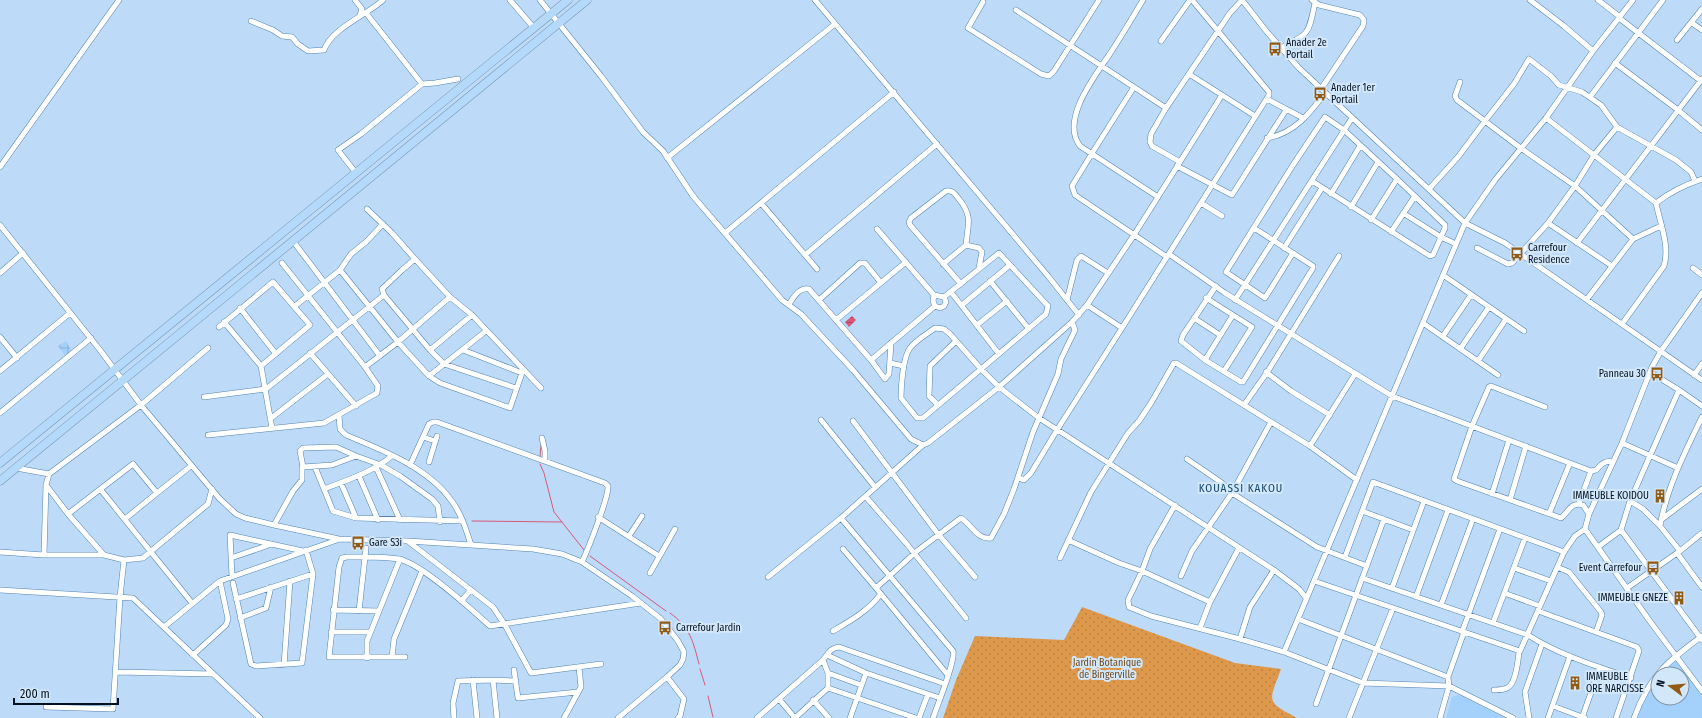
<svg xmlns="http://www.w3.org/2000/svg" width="1702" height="718" font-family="'Fira Sans Condensed',sans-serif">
<defs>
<pattern id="industrial-grid" width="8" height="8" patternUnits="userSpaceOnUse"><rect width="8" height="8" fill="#a3d1fb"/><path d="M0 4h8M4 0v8" fill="none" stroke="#8bb2d7"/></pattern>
<pattern id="park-dots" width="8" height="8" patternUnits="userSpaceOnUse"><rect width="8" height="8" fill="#dd984b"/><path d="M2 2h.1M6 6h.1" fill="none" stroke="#bc8241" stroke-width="1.8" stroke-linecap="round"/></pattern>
<pattern id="water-rules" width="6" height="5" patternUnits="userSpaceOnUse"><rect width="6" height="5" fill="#d85879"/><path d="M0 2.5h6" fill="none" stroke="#ad4763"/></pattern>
</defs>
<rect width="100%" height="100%" fill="#bddbf8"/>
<!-- built -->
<path fill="#a3d1fb" d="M1677,658L1702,693V718H1637L1645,695L1658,676V698H1682V674H1660Z
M1462,694L1510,718H1446L1452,697Z"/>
<!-- industrial -->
<path fill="url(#industrial-grid)" d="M66,341L73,353L67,358L58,346Z"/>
<!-- park -->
<path fill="url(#park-dots)" d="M1082,607L1235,663L1281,669C1269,702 1265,701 1297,718H943L956,680L975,636L1064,640Z"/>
<!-- water -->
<path fill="url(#water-rules)" d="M852,316L856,320L849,327L845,322Z"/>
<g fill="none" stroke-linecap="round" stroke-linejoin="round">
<!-- stream -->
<path stroke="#d85879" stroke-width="1" d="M540,457L541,445
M540,464L544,473L554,512L584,550
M472,521L562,522
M590,556L666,611
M670,613C690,627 693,641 699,664
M700,669L705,685
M708,696L713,717"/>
<!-- minor casing -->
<g stroke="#5283af" stroke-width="6">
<path id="minor" d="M355,0L362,9L360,15
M510,0L534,28
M540,0L601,76L643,132L663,151L693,196L782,300L801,314L853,370L911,439L923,445L928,443L999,387L1072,322L1087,305L1134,235L1222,95
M815,0L1048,276L1079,315
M1143,0C1132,18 1121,37 1109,55C1095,76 1060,120 1080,146L1158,197
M1242,0L1267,32L1299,68L1465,223L1505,243L1702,380
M1312,0L1319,5L1360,15L1364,20L1363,26L1321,89
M1530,0L1564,26L1593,51
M1598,0L1620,17
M983,2L968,28L1041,74L1049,76L1054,71L1099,0
M1016,10L1166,108
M366,13L422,84
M1619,18L1701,81
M251,21L273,30L282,36L292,37L298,44L308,51L324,50C332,28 367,15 383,0
M1692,23L1702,30
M1677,40L1702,9
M1161,41L1190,0
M1281,48C1310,33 1308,35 1315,3
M1615,63L1678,110L1702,130
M1189,74L1255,116
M1460,82L1455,96L1457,100L1522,149L1575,186L1633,239
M1134,87L1094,150L1072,186L1075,195L1167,257
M1590,97L1663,0
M1267,99L1303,118
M1546,118L1656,203
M1267,138C1294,134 1310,113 1325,93
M667,158L835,24
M1180,162L1152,146L1150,142L1151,134L1166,108L1230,13L1242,0
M1177,166L1232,195L1286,110
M0,167L119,0
M356,173L338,150L361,134L422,84L435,83L458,79
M1429,189L1458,157L1485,121L1514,84L1529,59L1551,76L1559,85L1582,92L1601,105L1617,127L1676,160L1691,172L1695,181
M1331,194L1360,146
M761,203L817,269
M1201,203L1222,216
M1351,207L1378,162
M367,209L392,233L415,259
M1403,213L1441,237L1456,244
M1371,220L1397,179
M1548,223L1612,266
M0,225L100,350L141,405L219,498L236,514L245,518L274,525L339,539L408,541L533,549L562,554L582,562L632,596L661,619L678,641L684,652L683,659L680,665L667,677L618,718
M877,229L934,295
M1391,232L1415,196
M725,233L894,92
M293,241L380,356
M1577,243L1702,79
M966,245L979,248L982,252L979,268
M1284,248L1322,188
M1477,248L1508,264L1512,263L1548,223L1575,186L1594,155L1617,127
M1293,253L1265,298L1226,272L1293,165L1325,117L1344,130L1397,179L1445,225V228L1433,255L1430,256L1312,181
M1169,254L1225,293L1392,396L1591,471L1596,470C1601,465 1604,460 1613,462
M805,255L937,144
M943,264L966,245C968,223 973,217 959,199C955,194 953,190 946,191L911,218L909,222L910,225L961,284
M1693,268L1702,275
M340,270L398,342L429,376L440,383L510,408L522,373L463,350
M0,273L23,253
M1443,275L1524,331
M990,281L1029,329
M1216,286L1183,335L1181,341L1205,360L1241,382H1243L1313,268V266L1254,228
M951,292L999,354
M934,295L944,297L946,302L944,306L940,308L935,306L933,301Z
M944,297L999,253L1048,306L1046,314L923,418H917L901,398C901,386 903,357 910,348C916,340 927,334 935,328L944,329L950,334L981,369L999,387L1039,418L1274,570L1299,589L1306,598
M1206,298L1252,327L1224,371
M1587,299L1633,239L1661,226
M819,300L860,263H865L881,283
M1067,300L1077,260L1081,256L1108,273
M1235,300L1352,118
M789,304C794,297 799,287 809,289L836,320L906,262
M962,305L1010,265
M1087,305L1122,328L1269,95V92L1192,0
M295,306L340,270L351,254L366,242L383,224
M240,308L276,354
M1194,318L1220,335
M836,320L871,360L885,379L889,374L891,343
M224,322L261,366L272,428
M1423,323L1498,375
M1622,324L1664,266C1670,246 1660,223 1656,203C1671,191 1684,185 1702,179
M977,325L1007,301
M219,327L273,282L310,325L261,366
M1443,336L1471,295
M0,337L17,358
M1460,349L1489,307
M430,350L472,315
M310,353L356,406
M871,360L935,306
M1205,360L1233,315
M1478,361L1506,319
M890,363L904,366
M365,367L398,342L450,297
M0,371L70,313
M1266,372L1291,391L1330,415
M1650,372L1679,390L1702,406
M1694,375L1702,364
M429,376L486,331
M516,388L444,364L430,350L384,295L382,289L402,270L415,259L450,297L472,315L541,388
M204,397L266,389L384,295
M938,405L929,396L930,366L956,341
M1244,405L1268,371L1339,256
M1545,407L1491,386L1489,387L1472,426L1454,479L1457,481L1561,518C1568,513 1571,501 1583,505L1589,514
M0,413L91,338
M339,415L340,429L346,435C382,450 427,467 451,500C461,513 466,529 471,545
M270,419L328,374
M821,420L875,487
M853,421L938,534L975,577
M208,435L324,423L377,393L378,386L365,367L282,263
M423,437L435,441
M542,438L545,451V461
M1622,443L1678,468
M1310,446L1355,374
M356,456L336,447L303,448L300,451L303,467L332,465L356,456L381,465L400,476L432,499L438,506L440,522
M1187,459L1222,483L1232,493L1317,547L1367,566
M429,462L437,436
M410,465L429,424L433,422H437L605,483L608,486C609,497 588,549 582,562
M315,467L333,511L356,518L463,521
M376,467L400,520
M16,468L49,474
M359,476L378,520
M1018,478L1024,480L1031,473L1057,430L1122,328
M341,483L356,518
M46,485L68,514L104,555L124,560L143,558L150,552L208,504L212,489
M324,489C348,480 372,472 392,456
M101,490L192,603
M157,493L191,466
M1492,494L1509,440
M866,497L906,543L966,618
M1510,500L1526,446
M1630,501L1643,509L1660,526
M1579,503L1591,471
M1362,511L1413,530
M68,514L133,464L157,493L125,519
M1549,514L1570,463
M598,517L659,556
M841,518L953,651C956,660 937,706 933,718
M1662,519L1702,489
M274,525L293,491L302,480V467
M1585,529L1649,620L1702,691
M1621,530L1702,640
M629,536L642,516
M1068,540L1119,563L1142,571L1150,549L1175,505
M409,542L493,607L505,625L531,673L601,664
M1598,547L1621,530L1630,501L1679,390
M843,549L876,588L917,551L961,518C971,524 977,540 991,538L1004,514L1014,489L1033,432L1058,374L1061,359L1075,330L1072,322
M1680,551L1660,526C1667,487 1685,452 1702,417
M0,552L44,555H104
M1677,553L1702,587
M44,555L46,485L49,474L141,405L208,348
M1345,557L1373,482L1564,552
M231,558L272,544
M1060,558L1091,492L1128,433L1139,421L1151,403L1174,363H1176L1310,446L1357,480
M1557,567L1569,572L1601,612L1602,615L1596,632
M1514,568L1551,581
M650,573L675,529
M232,576L230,535L303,551
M1181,576L1192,551L1232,493L1271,422
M768,577L841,518L923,445
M1362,578L1528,635C1559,655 1596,666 1631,678
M1314,581L1520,651L1564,552L1575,536L1585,529L1589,514L1622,443L1652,367L1661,351L1702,293
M233,583L251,664L256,666L302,663L313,574L306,550
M876,588L947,674
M1392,588L1424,501
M1627,588L1680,551L1702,533
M0,590L133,598L260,718
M1504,593L1540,606
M1416,597L1448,510
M236,599L313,574
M461,601L471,590
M1210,602L1239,548
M1441,605L1473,519
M333,610L379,611
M359,611L366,548
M1538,611L1637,647L1639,651L1616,718
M240,618L266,608L271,587
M1298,619L1448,677L1449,686L1440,718
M1493,623L1525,538
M164,627L220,581L337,540
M1200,628L1210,602L1142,571L1128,600L1129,607L1151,616L1240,639L1284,652L1363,683L1449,686L1513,718
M833,631C850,621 868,611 880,595
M331,632H370
M1462,632L1500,529
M1240,639L1250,607L1274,570
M1284,652L1465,223L1495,180L1546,118L1593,51L1633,0
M193,655L226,625L228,619L220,581
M827,655L866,673L940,698
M392,657L394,639L422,571
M405,657H329L339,567L342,558L347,557C364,557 382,556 399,559C422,564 471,609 490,626L641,603
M367,658V641L400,559
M823,660L828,673V688
M284,665L290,581
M514,670L518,698L578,692
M117,672L213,674
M828,673L861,685
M667,677L684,699L680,716L678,718
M1448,677L1464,632
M473,680L477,718
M493,680L497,718
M828,688L916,718
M1494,690C1498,690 1503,690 1507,688C1516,684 1518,661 1519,652
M779,699L795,718
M813,700L829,718
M1316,704L1384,519
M1553,706L1585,718
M46,707L113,709L120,597L124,560
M454,718L453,703L458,681L493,680L516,681
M564,718L581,687L579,667
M757,718L823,660C828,654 830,648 839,647L945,684
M795,718L828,688
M850,718L866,673
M919,718L928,694
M1349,718L1393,608
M1529,718L1525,692L1542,644
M1548,718L1570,656
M1582,718L1600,667
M1634,718C1650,675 1666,663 1702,636"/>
</g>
<!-- highway casing -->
<g stroke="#7693ae" stroke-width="9">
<path id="highway" d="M0,463L568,0
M0,481L587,0"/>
</g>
<!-- minor -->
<use href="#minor" stroke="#fff" stroke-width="5"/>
<!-- highway -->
<use href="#highway" stroke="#b5d9fa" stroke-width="8"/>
</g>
<!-- icons -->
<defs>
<g id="bus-bare" transform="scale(1.08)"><path d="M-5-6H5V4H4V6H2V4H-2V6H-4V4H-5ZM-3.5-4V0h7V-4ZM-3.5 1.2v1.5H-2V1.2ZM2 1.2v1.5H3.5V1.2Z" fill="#925b13" stroke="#d3e7fb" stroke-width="2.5" paint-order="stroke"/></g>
<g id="building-bare" transform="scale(1.08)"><path d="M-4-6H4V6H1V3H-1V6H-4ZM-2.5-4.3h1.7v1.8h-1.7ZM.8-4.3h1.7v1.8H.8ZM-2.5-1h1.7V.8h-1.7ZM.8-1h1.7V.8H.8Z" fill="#925b13" stroke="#d3e7fb" stroke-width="2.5" paint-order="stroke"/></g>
</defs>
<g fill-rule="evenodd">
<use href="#bus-bare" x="1275" y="49"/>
<use href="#bus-bare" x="1320" y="94"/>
<use href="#bus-bare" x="1517" y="254"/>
<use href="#bus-bare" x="1657" y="374"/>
<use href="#building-bare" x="1660" y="496"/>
<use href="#bus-bare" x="358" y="543"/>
<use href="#bus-bare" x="1653" y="568"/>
<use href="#building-bare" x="1679" y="598"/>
<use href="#bus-bare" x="665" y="628"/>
<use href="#building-bare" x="1575" y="683"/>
</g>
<g text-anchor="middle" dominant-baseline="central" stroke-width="4" stroke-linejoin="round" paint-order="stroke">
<!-- poi labels -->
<g font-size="10" fill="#001020" stroke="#d3e7fb" text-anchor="start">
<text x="1286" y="43">Anader 2e<tspan x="1286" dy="12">Portail</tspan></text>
<text x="1331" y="88">Anader 1er<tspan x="1331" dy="12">Portail</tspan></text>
<text x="1528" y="248">Carrefour<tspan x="1528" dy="12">Residence</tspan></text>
<text x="1646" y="374" text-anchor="end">Panneau 30</text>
<text x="1649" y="496" text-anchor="end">IMMEUBLE KOIDOU</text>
<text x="369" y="543">Gare S3i</text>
<text x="1642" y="568" text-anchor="end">Event Carrefour</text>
<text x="1668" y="598" text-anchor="end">IMMEUBLE GNEZE</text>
<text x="676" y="628">Carrefour Jardin</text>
<text x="1586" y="677">IMMEUBLE<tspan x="1586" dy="12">ORE NARCISSE</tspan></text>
</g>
<!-- park labels -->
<g font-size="10" fill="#714b20" stroke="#d3e7fb">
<text x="1107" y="663">Jardin Botanique<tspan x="1107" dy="12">de Bingerville</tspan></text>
</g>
<!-- neighbourhood labels -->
<g font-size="11" letter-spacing="1" fill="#12446c" stroke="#d3e7fb">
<text x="1241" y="488">KOUASSI KAKOU</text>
</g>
</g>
<!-- north arrow -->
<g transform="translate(1670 686) rotate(286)"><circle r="19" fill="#d3e7fb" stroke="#7f91a3"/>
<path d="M0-3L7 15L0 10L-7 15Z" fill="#925b13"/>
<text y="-6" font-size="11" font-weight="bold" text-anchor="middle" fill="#001020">N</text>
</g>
<!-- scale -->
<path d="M14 698v6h104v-6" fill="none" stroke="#001020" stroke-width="2"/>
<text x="20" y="698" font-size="12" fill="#001020" stroke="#d3e7fb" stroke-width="3" paint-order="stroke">200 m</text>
</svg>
